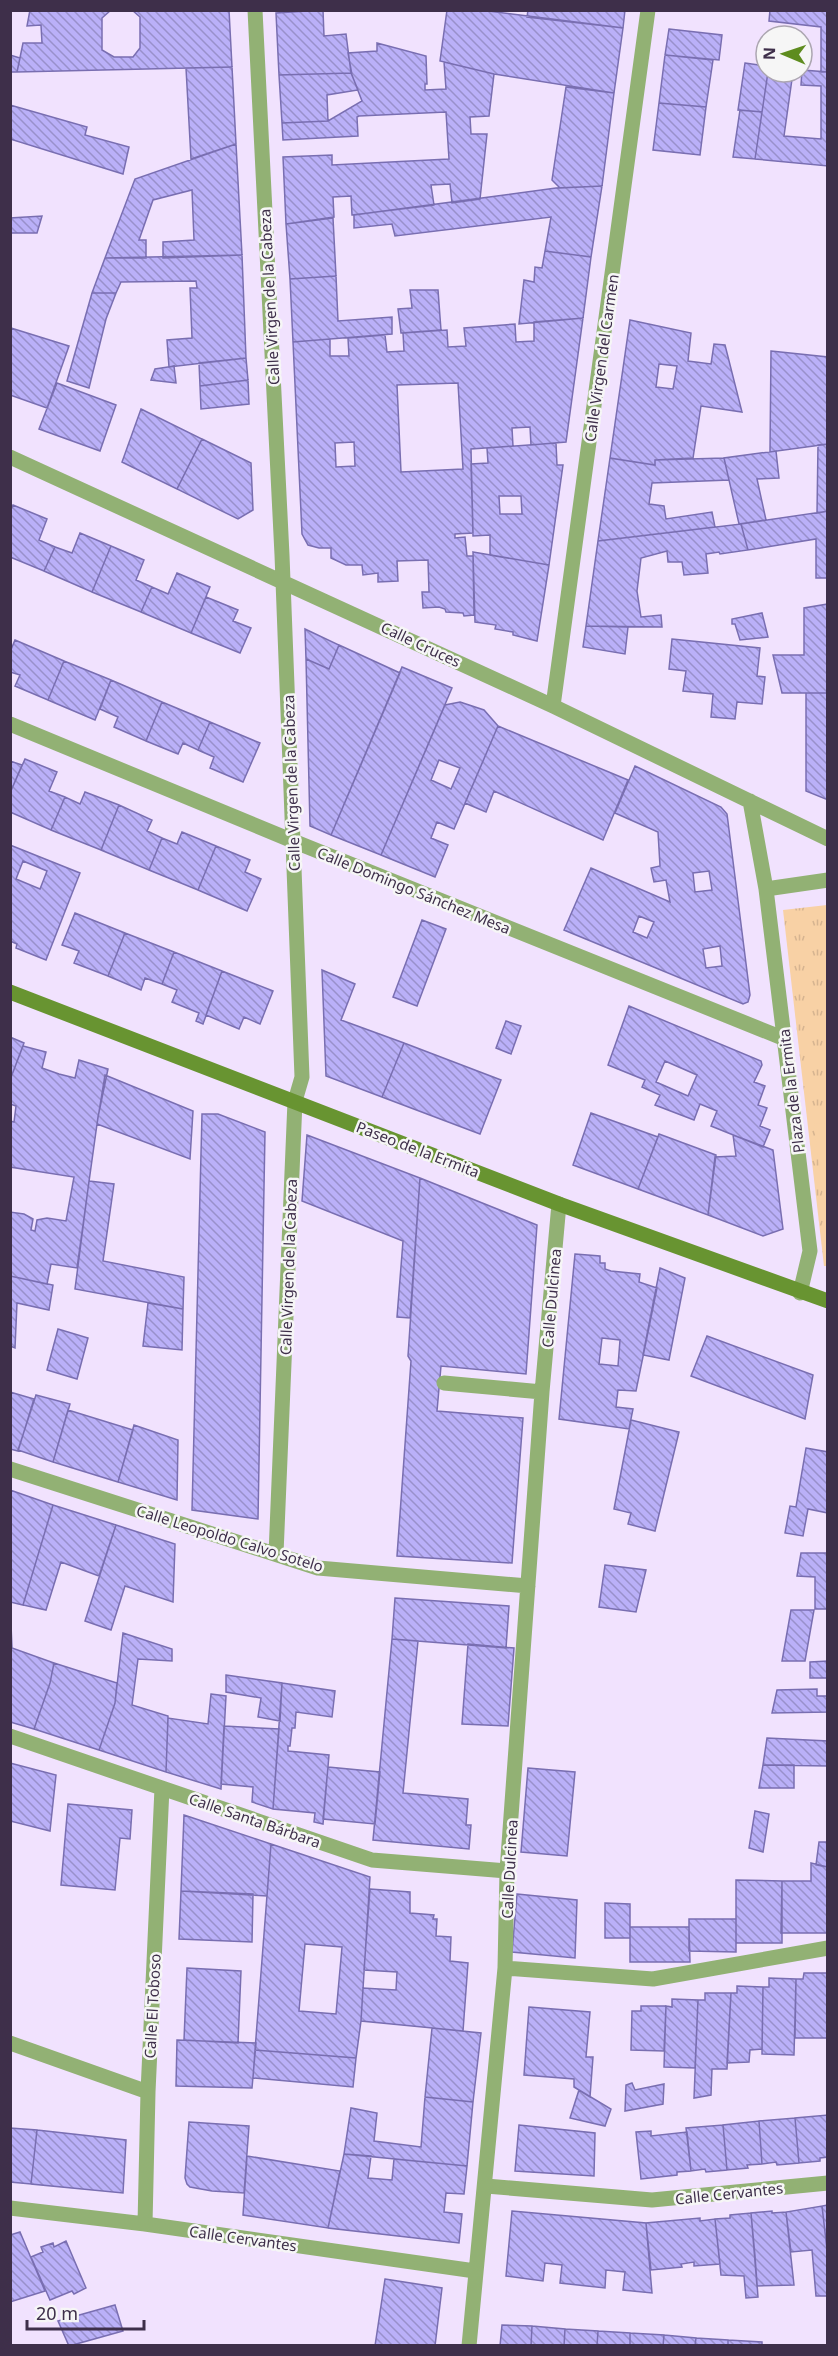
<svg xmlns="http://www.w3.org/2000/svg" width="838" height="2356" font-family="'Noto Sans',sans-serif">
<defs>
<pattern id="park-tufts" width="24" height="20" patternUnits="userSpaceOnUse" patternTransform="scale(1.5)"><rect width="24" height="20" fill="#f8d1a5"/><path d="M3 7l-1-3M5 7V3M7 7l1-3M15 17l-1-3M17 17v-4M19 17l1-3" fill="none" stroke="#d6b490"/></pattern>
<pattern id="building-back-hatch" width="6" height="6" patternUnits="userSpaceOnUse" patternTransform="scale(1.5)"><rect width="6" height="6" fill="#bab0f8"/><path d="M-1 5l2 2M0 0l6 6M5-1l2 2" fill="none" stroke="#9990cb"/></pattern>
</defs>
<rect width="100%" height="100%" fill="#f1e2fe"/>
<!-- park -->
<path fill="url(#park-tufts)" d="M827,905L828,1266H824L783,910Z"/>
<!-- garden -->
<path fill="#f8d1a5" d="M827,1123L828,1211H825L814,1124Z"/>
<!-- building -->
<path fill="url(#building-back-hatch)" stroke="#796eb1" stroke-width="1.5" fill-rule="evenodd" d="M30,10H111L102,18V50L114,57H133L140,48V17L132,10H229L232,67L17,72L23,43H42L41,25L27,26Z
M323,10L324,36L346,34L351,73L279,75L276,13Z
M447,10H480L623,28L614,93L494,74L440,61Z
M528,10H625L623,28L527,17Z
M770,10H828V72H821V27L769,21Z
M669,29L722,35L719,60L665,55Z
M377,43L426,56L427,84H425V90L446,89L444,62L494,74L489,116L470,117L471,134H487L480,199L452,203L450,184L431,185L434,205L352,215L351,196L333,197L334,217L286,224L283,157L332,155V165L449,159L446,112L359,116L357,117L358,136L283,140L282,123L328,121L362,101L352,75L348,53L377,51Z
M10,55L20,58L17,72H10Z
M665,55L713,60L706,107L659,103Z
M745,63L766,66V72H768L762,112L738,110Z
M232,67L236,144L191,159L186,68Z
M802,70L828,72V166L755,159L768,72H793L784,136L821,139V86L801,85Z
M351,73L358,90L327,95L328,121L282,123L279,75Z
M566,87L614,93L602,186L560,188L552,180Z
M659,103L706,107L700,155L653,150Z
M10,105L87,127L85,135L129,147L123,174L10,139Z
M740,110L762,112L755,159L733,157Z
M236,144L242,255L163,258V242L194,240L192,190L153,200L139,240H146V258H105L135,179Z
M602,186L591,257L545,251L551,217L395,236L392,224L354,228V215L556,188Z
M42,216L37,233H10V218Z
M333,218L336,276L290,279L286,224Z
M545,251L591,257L583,318L519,324L524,280L534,282L535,267L542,268Z
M242,255L246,358L169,367L167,340L192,338L190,288H197L196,281L121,282L116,293H92L105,258Z
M336,276L338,321L392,317V334L293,342L290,279Z
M410,290H438L441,330L401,333L398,309L412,308Z
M92,293H116L106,319L89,388L67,381Z
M583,318L566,442L531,445L530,427L512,428L513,446L471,449L473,533L455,534V538L465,537L467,556H473L474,615L464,616L463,613L446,612L445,609L439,607L423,608L422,592H429L428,560L397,561L398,581L378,582V573L363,575L362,565H346L331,558V548H319L308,545L302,534L293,342L330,339V356H349L348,338L385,335L387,352L404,351L403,333L447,330L448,347L466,346L464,328L515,324L516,342L534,341V322ZM458,383L463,469L401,472L397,385ZM354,442L355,466L336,467L335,443Z
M630,320L691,333L688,361L711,364L714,344L725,345L742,412L701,406L693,458L655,460V465L610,458ZM659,364L677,366L673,389L656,387Z
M11,328L69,346L47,408L10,395Z
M771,351L828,357V444L770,452Z
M246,358L248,380L200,386L199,363Z
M174,366L176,383L151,380L155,369Z
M248,380L249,404L201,409L200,386Z
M57,383L116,405L100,451L39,429Z
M141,409L202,439L177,489L122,462Z
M202,439L251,463L253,510L238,519L177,489Z
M556,443L557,465H563L549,565L490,555V535L473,536L471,464L488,463L487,448ZM499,496H521L522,514H500Z
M828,444V511L817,513L818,445Z
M776,451L779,478L757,479L766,520L739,524L724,458Z
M610,458L655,465V460L724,458L729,480L652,483L649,504L664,506L666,519L712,512L715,527L598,541Z
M13,505L47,519L39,540L55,547L44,571L10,557V512Z
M828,511V578H816V539L748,550L741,524Z
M741,524L748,550L720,554L719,552L706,554L708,573L684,575L682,562H668L667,551L641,558L637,591L641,617L661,615L662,627L586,626L598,541Z
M80,533L111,546L92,592L44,571L55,547L72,553Z
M111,546L144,560L136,580L152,587L141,612L92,592Z
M473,552L549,565L537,641L513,635V632L495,629L496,625L475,622Z
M177,573L210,587L191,633L141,612L152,587L168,594Z
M206,597L238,610L233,621L251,628L240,653L191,633Z
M828,604V693H782L773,655H804V608Z
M762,613L768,637L740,640L735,624H732V619Z
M586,626L628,627L625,654L583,647Z
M305,629L339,645L329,669L306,659Z
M672,639L760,648L757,676L765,677L762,704L737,702L735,719L711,717L713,694L683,691L686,671L669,669Z
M15,640L64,661L48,700L15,686L20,675L10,672V652Z
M339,645L400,673L331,835L310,826L306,659L329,669Z
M64,661L111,680L95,720L48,700Z
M402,667L452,688L381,855L331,835Z
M111,680L162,702L146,741L114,727L118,717L100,709Z
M806,693H828V800L806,791Z
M162,702L210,722L198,750L183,743L178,754L146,741Z
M460,702L484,710L498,726L454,829L437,822L431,838L448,845L435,877L381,855L445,705ZM439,760L460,768L451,789L431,780Z
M210,722L260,743L243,782L210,768L214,757L198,750Z
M498,726L628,780L603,840L494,791L486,812L465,803Z
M25,759L57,772L49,791L65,797L51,830L10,812V793Z
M10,761L22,765L10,793Z
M635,766L721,807L727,814L750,995L748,1002L743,1004L564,930L591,868L670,902L666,880L654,882L651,868L660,866L658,832L615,813ZM709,871L712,890L695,892L693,873ZM639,916L654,922L647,938L633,932ZM720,946L722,966L706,968L703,949Z
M85,792L119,805L101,850L51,830L65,797L80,804Z
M119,805L152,820L147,831L162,838L149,870L101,850Z
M182,832L216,846L198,890L149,870L162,838L177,844Z
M10,845L80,873L46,960L16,948L17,944L10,941ZM23,861L47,871L40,889L16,879Z
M216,846L250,860L245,872L261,879L247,911L198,890Z
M75,913L125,933L108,976L74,963L79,951L62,945Z
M422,920L446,929L417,1006L393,997Z
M125,933L174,952L162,984L145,978L141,990L108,976Z
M174,952L222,971L203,1024L196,1021L199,1013L172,1002L177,990L162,984Z
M322,970L355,984L341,1020L404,1043L382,1097L326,1076Z
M222,971L273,991L260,1024L244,1017L239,1029L206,1015Z
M629,1006L761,1061L762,1065L754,1082L765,1086L758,1105L767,1108L760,1126L770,1130L763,1147L711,1126L717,1111L700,1104L694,1120L655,1105L660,1095L642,1087L645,1080L608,1065ZM665,1061L697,1075L688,1096L656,1082Z
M506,1021L521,1026L511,1054L496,1048Z
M10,1037L24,1043L10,1080Z
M404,1043L501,1080L480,1134L382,1097Z
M23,1046L46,1052L42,1068L59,1074L75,1078L79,1060L108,1069L98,1117L77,1268L51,1264L47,1284L10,1276V1212L24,1214L33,1219L31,1230L35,1231L37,1220L47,1218L66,1221L74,1177L10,1167V1121L14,1122L16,1106L10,1104V1080Z
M105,1075L193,1111L190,1159L97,1124Z
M591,1113L658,1137L638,1189L573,1165Z
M202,1114H218L265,1132L258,1519L192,1510Z
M659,1134L716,1155L708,1215L638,1189Z
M307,1135L420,1178L410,1318L397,1317L403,1241L302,1201Z
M733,1135L773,1150L783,1229L763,1236L708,1215L715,1157L736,1156Z
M420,1178L537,1225L526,1374L441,1366L437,1411L523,1418L512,1563L397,1556L411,1361L408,1356Z
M89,1181L114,1184L103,1261L184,1277L183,1309L75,1289Z
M575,1254L600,1256V1263H605V1269L611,1271L640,1274L639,1282L657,1288L636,1391L618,1390L616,1407L633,1409L629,1429L559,1419ZM602,1338L620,1340L618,1366L599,1364Z
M660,1268L685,1278L669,1360L643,1355Z
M10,1276L53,1285L49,1310L17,1303L15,1348L10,1346Z
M148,1303L183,1309L182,1350L143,1346Z
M58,1329L88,1338L77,1379L47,1370Z
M707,1336L813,1375L805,1419L691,1376Z
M10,1392L34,1399L18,1451L10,1449Z
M36,1395L70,1404L53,1462L18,1450Z
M68,1410L133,1430L118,1482L53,1462Z
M631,1420L679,1432L655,1531L628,1524L631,1513L614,1509Z
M134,1425L178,1440L177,1500L118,1482Z
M806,1448L828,1452V1513L808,1509L803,1536L785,1533L790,1506L796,1507Z
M10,1490L53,1505L23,1605L10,1602Z
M53,1505L116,1525L99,1576L61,1562L46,1610L23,1605Z
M116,1525L175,1544L173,1602L125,1586L111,1630L85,1621Z
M801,1553H828V1609H815V1577L797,1576Z
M605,1565L646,1570L636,1612L599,1607Z
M395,1598L509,1606L506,1648L392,1639Z
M10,1602L12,1648L54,1663L50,1683L34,1729L10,1722Z
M791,1610H814L805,1661H782Z
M123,1633L172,1649V1661L138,1659L132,1705L168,1716L166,1772L99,1750L115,1703Z
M392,1639L418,1641L403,1793L468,1799L466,1825H471L469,1849L373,1840Z
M468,1644L514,1648L508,1726L462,1724Z
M828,1661V1678H810V1662Z
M54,1663L117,1683L115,1703L99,1750L34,1729L50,1683Z
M226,1675L282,1683L280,1721L258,1717L261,1698L226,1692Z
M282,1683L335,1691L332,1717L296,1712L295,1728H292L290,1746H288V1751L329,1755L323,1824L314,1822L315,1813L273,1809Z
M817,1689V1696H828V1712L772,1713L777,1690Z
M211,1694L226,1696L221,1789L166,1772L168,1718L208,1724Z
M224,1726L279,1729L273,1809L252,1802L253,1787L221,1784Z
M767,1738L828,1741V1766L763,1765Z
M10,1763L56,1775L50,1831L10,1821Z
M763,1765H794V1788H759Z
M328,1767L380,1772L375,1824L323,1819Z
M528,1768L575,1772L567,1856L521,1852Z
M68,1804L132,1810L130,1839L120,1838L115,1890L61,1885Z
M755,1811L769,1814L763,1852L749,1848Z
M184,1815L271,1844L267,1896L181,1891Z
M819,1842H828V1867L816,1865Z
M271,1844L370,1877L361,2021L356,2058L255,2050ZM305,1944L342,1947L336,2014L299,2011Z
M811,1863L828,1867V1933H781L782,1881H811Z
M736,1880L782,1881V1943H736Z
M370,1889L410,1892V1913L434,1915L433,1919H437L436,1936L451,1937L450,1961L468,1963L463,2031L361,2021L363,1988L396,1990L397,1972L364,1970Z
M181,1891L253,1894L252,1942L179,1939Z
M517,1894L577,1900L575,1958L512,1952Z
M605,1903L630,1904V1938H605Z
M689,1919H736V1952L689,1951Z
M630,1927H689L690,1962H630Z
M187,1968L241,1971L238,2043L184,2040Z
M804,1973H828L827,2038H795L796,1979H803Z
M769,1978L796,1979L794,2055L762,2054L763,1987H769Z
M737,1986L763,1987L762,2049L750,2050L749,2062L727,2063L731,1993H737Z
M705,1993H731L727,2069H712L711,2095L694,2098L698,2000H705Z
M672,1999L698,2000L695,2068L664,2067L666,2006L672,2007Z
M641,2006H666L664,2051L631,2050L632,2011H641Z
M529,2007L590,2012L586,2057H593L590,2097L574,2087V2079L524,2075Z
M432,2028L481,2033L473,2102L425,2097Z
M177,2040L256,2043L252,2088L176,2086Z
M255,2050L356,2058L353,2087L253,2078Z
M632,2083L635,2090L664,2084L663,2104L625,2111L626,2085Z
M579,2090L611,2109L605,2126L570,2118Z
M425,2097L473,2102L467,2166L344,2154L351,2108L377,2113L374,2141L421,2147Z
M828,2115V2157L820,2158V2161L799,2163L795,2118Z
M795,2118L799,2163L777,2165L776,2162L762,2164L759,2121Z
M759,2121L762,2164L747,2165L748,2168L727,2170L723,2125Z
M189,2122L249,2126L244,2193L212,2191L190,2187L187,2184L185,2178Z
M519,2125L595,2133L594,2176L515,2171Z
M723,2125L727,2170L706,2172L705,2169L691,2171L686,2128Z
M10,2128L37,2130L31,2184L10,2182Z
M37,2130L126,2140L123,2193L31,2184Z
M651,2131V2136L687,2132L691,2171L677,2172V2175L641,2179L636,2132Z
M344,2154L371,2156L368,2178L392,2180L394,2159L467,2166L464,2194L446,2193L444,2212L462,2214L459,2243L328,2228Z
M247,2156L340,2171L328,2228L243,2215Z
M828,2205V2258L822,2206Z
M822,2206L828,2258V2296H816L812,2250L791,2252L786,2212Z
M512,2211L646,2223L652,2293L623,2290L625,2272L606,2270L605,2288L560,2283L562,2265L545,2263L543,2281L506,2276Z
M772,2211V2213L786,2212L794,2285L757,2286L751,2213Z
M751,2213L755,2256L758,2297L746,2298L744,2276L721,2275L715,2219L730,2218V2215Z
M700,2218V2221L715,2219L720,2264L694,2266V2262L681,2264L682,2267L651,2270L646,2223Z
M20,2232L45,2291L10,2302V2235Z
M66,2241L86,2288L74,2294L72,2291L50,2300L31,2257L43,2252L41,2247L53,2243L54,2247Z
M385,2279L442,2288L435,2346H375Z
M115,2305L123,2331L69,2346L58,2321Z
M502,2325L532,2326L531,2346H500Z
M532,2326L565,2329L564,2346H531Z
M565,2329L598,2331L597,2346H564Z
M598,2331L630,2333V2346H597Z
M630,2333L664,2335L663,2346H630Z
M664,2335L696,2338L695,2346H663Z
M696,2338L728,2340V2346H695Z
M728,2340L762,2342V2346H728Z"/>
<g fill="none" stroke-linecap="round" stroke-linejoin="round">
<!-- street -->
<path stroke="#92b174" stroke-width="15" d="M255,10L282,555L302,1077L295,1101L276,1554
M10,457L553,706L828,839
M553,706L648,10
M10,724L293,841L785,1039
M750,801L766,889L810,1251L800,1293
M766,889L828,880
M444,1383L542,1392
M10,1469L318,1568L528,1586
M10,1736L372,1860L507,1871
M505,1968L653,1979L828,1948
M10,2043L148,2092
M486,2186L652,2200L828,2183
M10,2208L145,2224L475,2271
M145,2224L148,2092L162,1788
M469,2346L505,1968L507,1871L542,1392L559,1204"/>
<!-- secondary -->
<path stroke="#689431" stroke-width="15" d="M10,992L559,1204L828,1301"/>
</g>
<g text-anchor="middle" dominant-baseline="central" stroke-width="5" stroke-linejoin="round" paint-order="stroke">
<!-- street labels -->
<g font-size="15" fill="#3e2f4a" stroke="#f6f6f6">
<text transform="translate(269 297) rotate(-93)">Calle Virgen de la Cabeza</text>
<text transform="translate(601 358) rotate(-82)">Calle Virgen del Carmen</text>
<text transform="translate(421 644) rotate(25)">Calle Cruces</text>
<text transform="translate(291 783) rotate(-92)">Calle Virgen de la Cabeza</text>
<text transform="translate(414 890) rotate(22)">Calle Domingo Sánchez Mesa</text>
<text transform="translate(791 1091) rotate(-97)">Plaza de la Ermita</text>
<text transform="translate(418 1149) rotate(21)">Paseo de la Ermita</text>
<text transform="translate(288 1267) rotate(-88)">Calle Virgen de la Cabeza</text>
<text transform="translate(551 1298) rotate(-85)">Calle Dulcinea</text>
<text transform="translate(230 1538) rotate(17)">Calle Leopoldo Calvo Sotelo</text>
<text transform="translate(255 1820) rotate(19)">Calle Santa Bárbara</text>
<text transform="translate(509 1869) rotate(-87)">Calle Dulcinea</text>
<text transform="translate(152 2006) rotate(-87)">Calle El Toboso</text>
<text transform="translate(729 2193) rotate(-6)">Calle Cervantes</text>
<text transform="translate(243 2238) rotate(8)">Calle Cervantes</text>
</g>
</g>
<!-- border -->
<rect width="838" height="2356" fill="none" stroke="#3e2f4a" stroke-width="24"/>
<!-- north arrow -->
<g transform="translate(784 54) rotate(272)"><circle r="28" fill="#f6f6f6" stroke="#aca6b1" stroke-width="1.5"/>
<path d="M0-4.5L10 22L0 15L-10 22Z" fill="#5e8c1e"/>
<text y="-9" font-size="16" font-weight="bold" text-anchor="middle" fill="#3e2f4a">N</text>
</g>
<!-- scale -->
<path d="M27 2320v9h117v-9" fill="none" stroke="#3e2f4a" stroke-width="3"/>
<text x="36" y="2320" font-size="18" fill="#3e2f4a" stroke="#f6f6f6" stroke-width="4.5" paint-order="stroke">20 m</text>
</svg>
